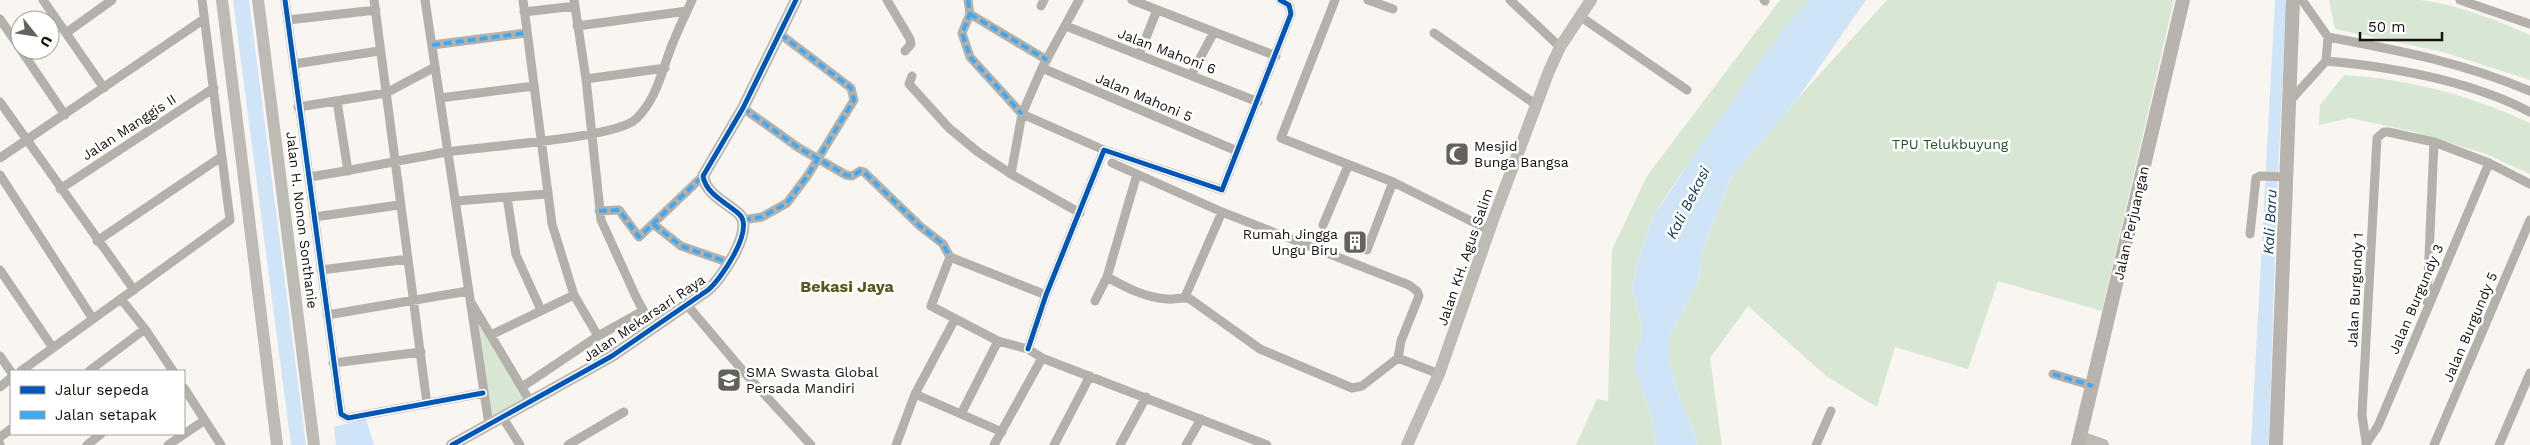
<svg xmlns="http://www.w3.org/2000/svg" width="2530" height="445" font-family="'Work Sans',sans-serif">
<rect width="100%" height="100%" fill="#f9f5f0"/>
<!-- green -->
<path fill="#d7e7d4" d="M1780,0H1810L1787,24L1670,190L1652,219L1639,257L1632,288L1642,326L1640,340L1635,353L1643,392L1652,417L1656,445H1576L1597,399L1608,401L1612,250L1647,176Z
M1887,0H2174L2102,311L1998,281L1968,369L1895,347L1877,407L1826,376L1748,306L1710,358L1722,445H1698L1679,395L1669,361V336L1698,283L1703,249L1731,178L1798,98Z
M2329,0C2359,0 2389,0 2419,0C2454,3 2498,21 2530,35V80L2443,52L2335,29Z
M2344,75C2409,79 2472,96 2530,123V174L2486,154L2415,132L2350,118L2319,125L2320,105Z
M471,302L531,403L489,425Z"/>
<!-- water -->
<path fill="#d0e4f8" d="M233,0H249L306,445H291Z
M1810,0H1866L1798,98L1731,178L1703,249L1698,283L1669,336V361L1679,395L1698,445H1656L1652,417L1635,370V353L1640,340L1642,326L1632,288L1639,257L1652,219L1698,149L1787,24Z
M2275,0H2287L2277,190L2269,445H2251Z
M366,419L374,445H336L334,427Z"/>
<g fill="none" stroke-linecap="round" stroke-linejoin="round">
<!-- street -->
<path stroke="#b4b0aa" stroke-width="9" d="M43,0L104,88
M285,0L341,414L348,418L483,393
M374,0L427,404
M425,0L489,425
M523,0L552,224L574,295L598,336
M574,0L586,79L601,220L637,299L653,328
M887,0L910,39L911,44L905,51
M968,0L970,14L962,33L970,57L1022,114L1011,174
M1079,0L1042,68L1022,114L1104,150
M1132,0L1276,56
M1335,0L1281,138L1393,182L1489,230
M1368,0L1393,9
M1510,0L1560,47
M1764,0L1765,1
M2302,0L2328,37C2401,51 2461,62 2530,91
M2460,0L2530,24
M1041,6L1044,0
M524,12L575,6
M970,14L1047,60
M1581,17L1687,90
M0,19L20,48
M288,20L376,10
M577,26L687,11
M1066,26L1258,102
M66,33L112,0
M1434,33L1535,104
M432,45L526,33
M21,50L65,115
M1139,55L1157,10
M2326,61L2328,37
M294,64L379,51
M1042,68L1237,151
M1191,75L1214,32
M912,76L909,84L949,128L978,152L1011,174L1080,213
M586,79L665,68
M440,98L534,86
M337,101L348,171
M0,102L134,290
M2289,102L2326,61C2392,67 2471,81 2530,112
M298,107L386,93L435,67
M743,108L799,148L846,175L852,176L860,171L864,172L920,226L943,244L950,257
M0,158L204,19
M1112,163L1222,212L1409,285L1417,291L1419,296L1401,341L1398,358L1439,374
M1137,174L1107,277C1125,287 1146,298 1167,299C1175,300 1182,296 1190,299L1260,349L1352,388L1362,386L1398,358
M0,175L93,319
M309,177C355,170 401,160 447,152C482,146 615,139 636,119C657,99 662,70 672,45C678,30 685,15 692,0
M60,189L214,88
M507,197L516,255L541,310
M456,201L547,194
M599,211L619,210L639,237L703,176
M314,217L399,205
M743,220L762,217L787,203L808,175L854,100L851,88L780,34
M653,224L681,246L730,263
M1323,225L1348,166
M2250,234L2256,178L2260,176L2287,177
M97,241L221,157
M1367,250L1393,182
M0,270L53,348
M321,270L408,259
M1046,295L950,257L931,306L998,341L1028,349L1042,358L1267,445
M1185,297L1222,212
M121,299L145,329L173,371
M1095,301L1107,277
M2427,302L2434,142
M472,304L531,403
M687,305L743,371L811,445
M327,315L468,291
M491,335L574,295
M1028,349L1046,295L1104,150L1222,190L1291,14L1289,5L1280,0
M0,356L11,372
M333,363L421,352
M21,371L230,220L202,0
M89,371L145,329
M2053,374L2093,386
M0,387L11,378
M522,387L598,336L643,311
M184,388L221,445
M915,394L1002,432
M961,414L998,341
M503,418L520,445
M0,437L11,429
M2366,442L2362,415L2377,138L2384,132H2388L2434,142L2489,163L2530,184
M0,444V445
M2366,444L2378,426L2489,163
M87,445L101,434
M168,445L205,420
M568,445L624,412
M896,445L915,394L955,319
M994,445L1042,358
M1054,445L1090,376
M1120,445L1146,397
M1186,445L1201,419
M1816,445L1831,411
M2434,445L2530,220
M2499,445L2530,373"/>
<!-- secondary -->
<path stroke="#bebab4" stroke-width="12" d="M222,0L277,445
M258,0L314,445
M2080,437L2103,445
M452,445L612,356L708,290C721,279 754,231 740,215C728,203 706,195 703,176L743,108L796,0
M1407,445L1439,374L1494,217L1549,71L1560,47L1591,0"/>
<!-- primary -->
<path stroke="#b8b3ac" stroke-width="14" d="M2078,445L2183,0
M2276,445L2293,0"/>
<!-- quiet -->
<path stroke="#3fa9f5" stroke-width="4" stroke-dasharray="8 4" stroke-linecap="butt" d="M968,0L970,14L962,33L970,57L1022,114
M970,14L1047,60
M432,45L526,33
M743,108L799,148L846,175L852,176L860,171L864,172L920,226L943,244L950,257
M599,211L619,210L639,237L703,176
M743,220L762,217L787,203L808,175L854,100L851,88L780,34
M653,224L681,246L730,263
M2053,374L2093,386"/>
<!-- cycleway casing -->
<g stroke="#fff" stroke-width="8">
<path id="cycleway" d="M285,0L341,414L348,418L483,393
M1028,349L1046,295L1104,150L1222,190L1291,14L1289,5L1280,0
M452,445L612,356L708,290C721,279 754,231 740,215C728,203 706,195 703,176L743,108L796,0"/>
</g>
<!-- cycleway -->
<use href="#cycleway" stroke="#0057b8" stroke-width="5"/>
</g>
<!-- icons -->
<defs>
<g id="mosque-square" transform="scale(1.25)"><rect x="-9" y="-9" width="18" height="18" rx="4" fill="#65615b" stroke="#fff"/><path d="M3.5-4.9A6 6 0 1 0 3.5 4.9A5 5 0 1 1 3.5-4.9Z" fill="#fff"/></g>
<g id="building-square" transform="scale(1.25)"><rect x="-9" y="-9" width="18" height="18" rx="4" fill="#65615b" stroke="#fff"/><path d="M-4-6H4V6H1V3H-1V6H-4ZM-2.5-4.3h1.7v1.8h-1.7ZM.8-4.3h1.7v1.8H.8ZM-2.5-1h1.7V.8h-1.7ZM.8-1h1.7V.8H.8Z" fill="#fff"/></g>
<g id="school-square" transform="scale(1.25)"><rect x="-9" y="-9" width="18" height="18" rx="4" fill="#65615b" stroke="#fff"/><path d="M0-5L7-2L0 1L-7-2ZM-4 1L0 2.5L4 1V4Q0 6-4 4Z" fill="#fff"/></g>
</defs>
<g fill-rule="evenodd">
<use href="#mosque-square" x="1457" y="154"/>
<use href="#building-square" x="1355" y="242"/>
<use href="#school-square" x="729" y="380"/>
</g>
<g text-anchor="middle" dominant-baseline="central" stroke-width="5" stroke-linejoin="round" paint-order="stroke">
<!-- street labels -->
<g font-size="14" fill="#15110b" stroke="#fff">
<text transform="translate(1167 51) rotate(21)">Jalan Mahoni 6</text>
<text transform="translate(1144 97) rotate(23)">Jalan Mahoni 5</text>
<text transform="translate(129 127) rotate(-33)">Jalan Manggis II</text>
<text transform="translate(302 220) rotate(83)">Jalan H. Nonon Sonthanie</text>
<text transform="translate(2131 223) rotate(-77)">Jalan Perjuangan</text>
<text transform="translate(1465 257) rotate(-71)">Jalan KH. Agus Salim</text>
<text transform="translate(2355 290) rotate(-87)">Jalan Burgundy 1</text>
<text transform="translate(2416 299) rotate(-67)">Jalan Burgundy 3</text>
<text transform="translate(644 318) rotate(-34)">Jalan Mekarsari Raya</text>
<text transform="translate(2470 327) rotate(-67)">Jalan Burgundy 5</text>
</g>
<!-- park labels -->
<g font-size="14" fill="#1c5324" stroke="#fff">
<text x="1950" y="144">TPU Telukbuyung</text>
</g>
<!-- poi labels -->
<g font-size="14" fill="#15110b" stroke="#fff" text-anchor="start">
<text x="1474" y="146">Mesjid<tspan x="1474" dy="16">Bunga Bangsa</tspan></text>
<text x="1338" y="234" text-anchor="end">Rumah Jingga<tspan x="1338" dy="16">Ungu Biru</tspan></text>
<text x="746" y="372">SMA Swasta Global<tspan x="746" dy="16">Persada Mandiri</tspan></text>
</g>
<!-- water labels -->
<g font-size="15" font-style="italic" fill="#0d3759" stroke="#fff">
<text transform="translate(1688 203) rotate(-63)">Kali Bekasi</text>
<text transform="translate(2270 222) rotate(-87)">Kali Baru</text>
</g>
<!-- quarter labels -->
<g font-size="16" font-weight="bold" fill="#59571c" stroke="#fff">
<text x="847" y="286">Bekasi Jaya</text>
</g>
</g>
<!-- legend -->
<rect x="10" y="370" width="175" height="65" fill="#ffffff" stroke="#a1a09d"/>
<rect x="20" y="386" width="25" height="8" fill="#0057b8" stroke="#a1a09d"/>
<text x="55" y="395" font-size="15" fill="#15110b">Jalur sepeda</text>
<rect x="20" y="411" width="25" height="8" fill="#3fa9f5" stroke="#a1a09d"/>
<text x="55" y="420" font-size="15" fill="#15110b">Jalan setapak</text>
<!-- north arrow -->
<g transform="translate(35 35) rotate(120)"><circle r="24" fill="#ffffff" stroke="#a1a09d"/>
<path d="M0-4L9 19L0 12L-9 19Z" fill="#65615b"/>
<text y="-8" font-size="14" font-weight="bold" text-anchor="middle" fill="#15110b">U</text>
</g>
<!-- scale -->
<path d="M2360 32v8h82v-8" fill="none" stroke="#15110b" stroke-width="2.5"/>
<text x="2368" y="32" font-size="15" fill="#15110b" stroke="#ffffff" stroke-width="4" paint-order="stroke">50 m</text>
</svg>
